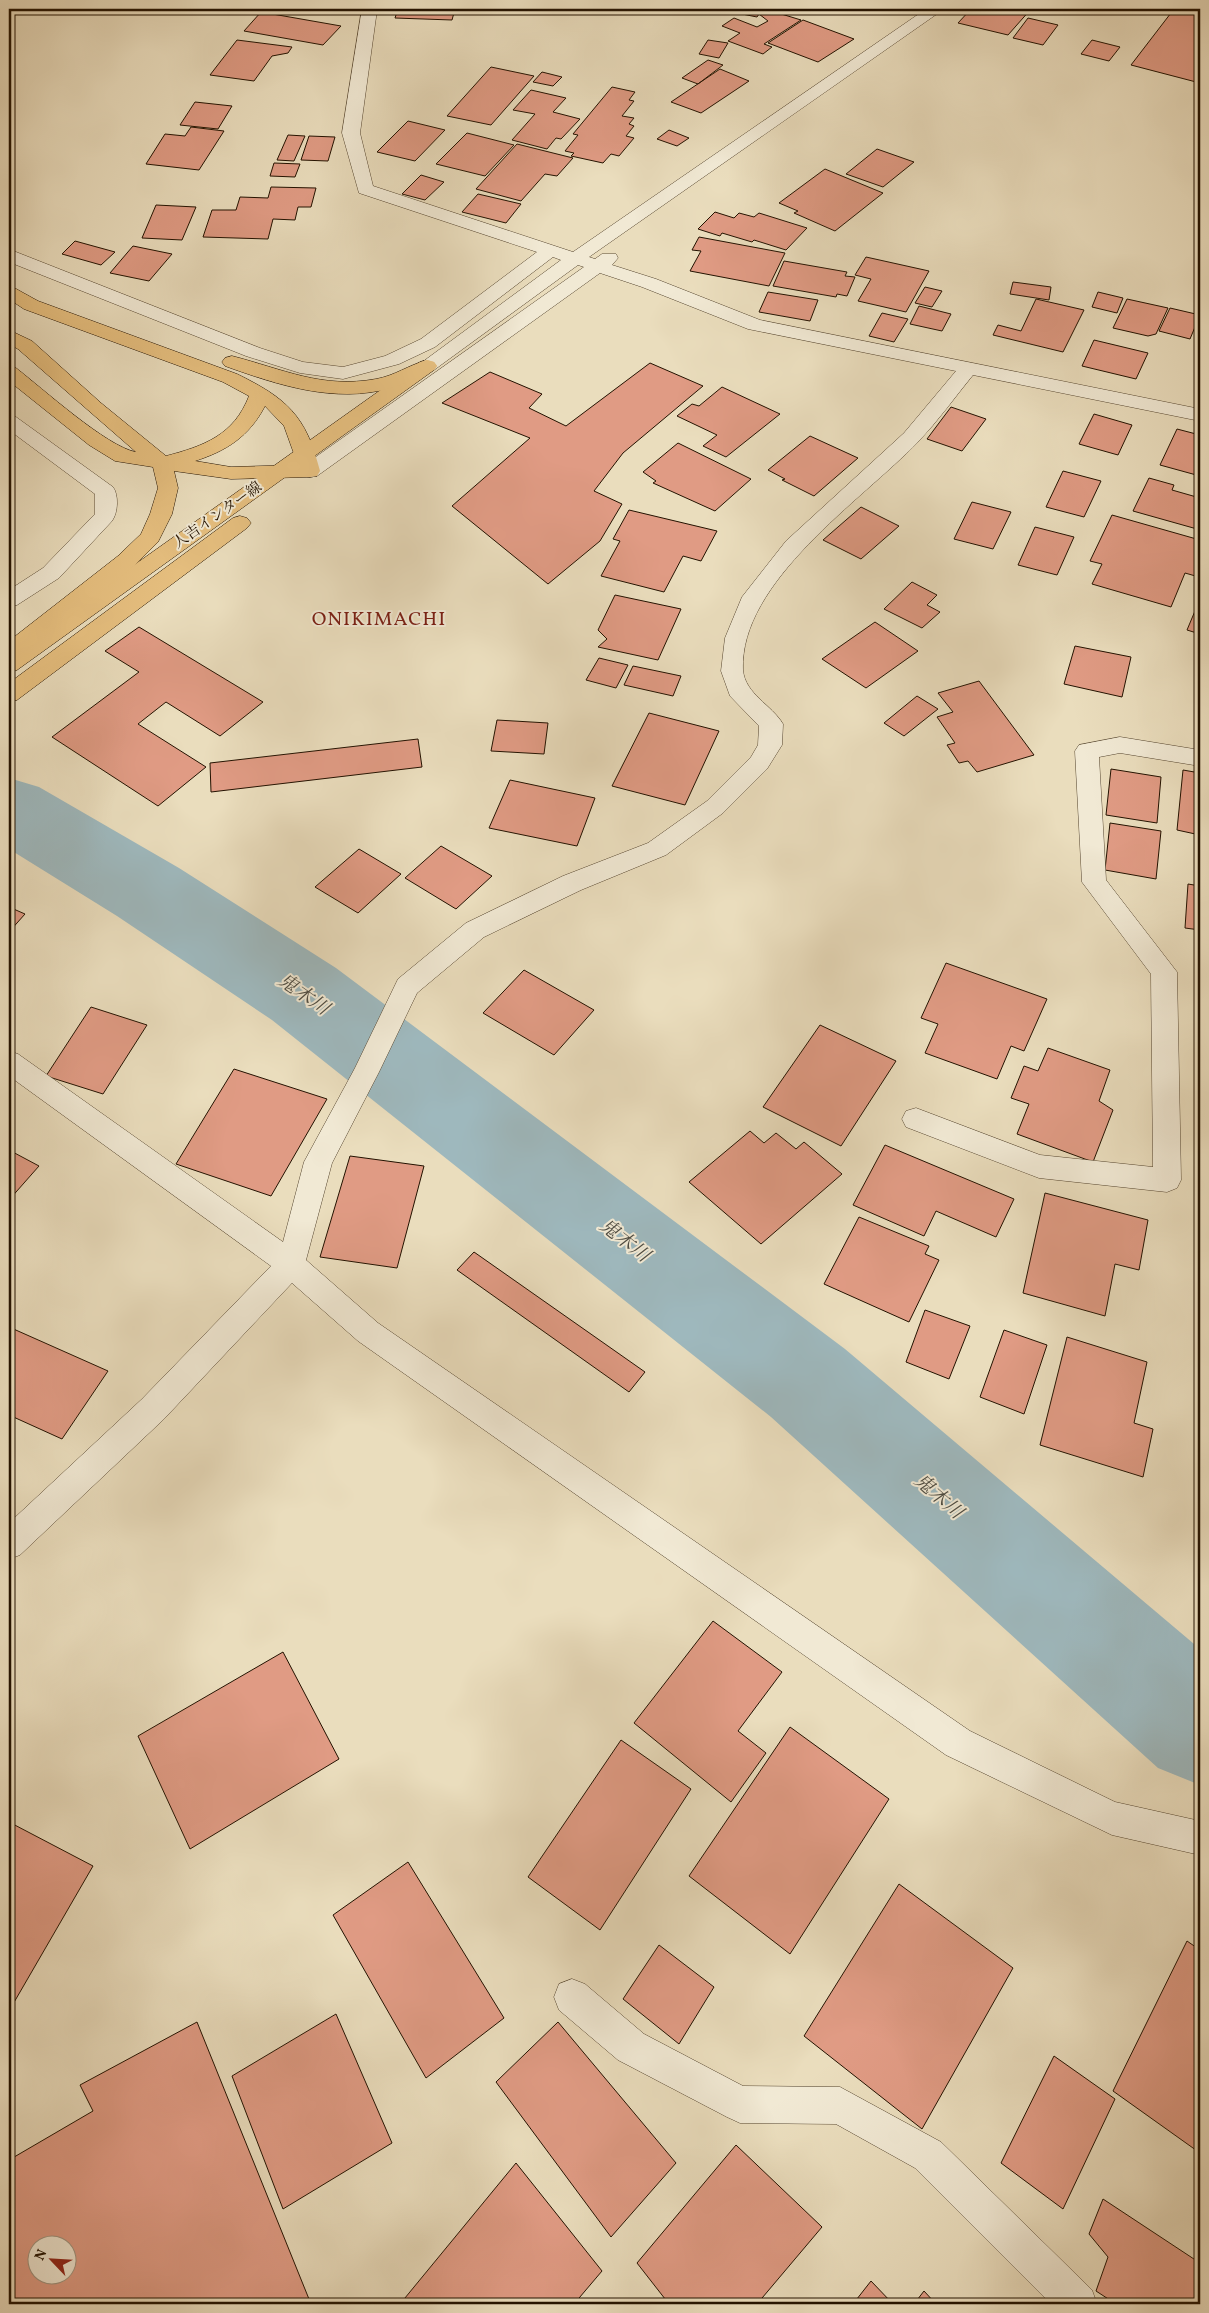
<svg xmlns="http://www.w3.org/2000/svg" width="1209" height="2313" font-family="Vollkorn,'Noto Serif JP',serif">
<rect width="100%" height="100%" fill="#eaddbd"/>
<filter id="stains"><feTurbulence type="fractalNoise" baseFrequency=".004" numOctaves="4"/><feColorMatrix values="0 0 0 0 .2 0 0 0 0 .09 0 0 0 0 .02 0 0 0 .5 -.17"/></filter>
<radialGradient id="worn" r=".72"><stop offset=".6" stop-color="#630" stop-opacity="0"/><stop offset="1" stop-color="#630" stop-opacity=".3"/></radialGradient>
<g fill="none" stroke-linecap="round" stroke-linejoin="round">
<!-- river -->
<path fill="#9eb8bd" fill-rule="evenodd" d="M9,778L39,787L179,868L336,968L845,1349L1200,1649V1785L1158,1768L771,1417L272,1020L117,916L9,849Z"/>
</g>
<!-- building -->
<path fill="#e09b84" stroke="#231200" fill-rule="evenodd" d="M398,9H455L452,20L395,18Z
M747,9H765L801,20L764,44L772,47L763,54L728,41L740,33L722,26L734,18L757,27L768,21L759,14L757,17L742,14Z
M971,9H1031L1008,35L958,23Z
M1174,9H1200V83L1131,65Z
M261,12L341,26L323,45L244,31Z
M1028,18L1058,25L1043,45L1013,38Z
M803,20L854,39L818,62L768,43Z
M237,40L292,47L288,53L272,56L254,81L210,75Z
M708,40L728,43L719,58L699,54Z
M1092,40L1120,47L1109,61L1081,54Z
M708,60L723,65L698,84L682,78Z
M491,67L534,76L491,125L447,116Z
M720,69L749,81L701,113L671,102Z
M542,72L562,77L553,86L533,82Z
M612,87L635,92L629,100L634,101L622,116L634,118L629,124L634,126L626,136L634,138L619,156L611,154L603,163L571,156L574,153L565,151L578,135L573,134Z
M531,90L566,98L553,112L580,119L561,139L556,138L547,149L512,140L535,114L513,110Z
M195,102L232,106L218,129L180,125Z
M408,121L445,130L415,161L377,152Z
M191,127L224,131L199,170L146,164L165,134L185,136Z
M669,130L689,138L677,146L657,139Z
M467,133L514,145L485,176L436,164Z
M288,135L305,136L294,161L277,160Z
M309,136L335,137L328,161L301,160Z
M517,144L573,158L557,176L545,174L521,201L476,189Z
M877,149L914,162L883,187L846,174Z
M274,163L300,164L295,177L270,176Z
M825,169L883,193L835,231L794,213L798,211L779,203Z
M421,175L444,182L425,200L402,194Z
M271,187L316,188L311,207H298L295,220L273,219L268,239L203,237L212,210H236L240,197L268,198Z
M478,194L521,204L506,223L462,212Z
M156,205L196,207L182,240L142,238Z
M715,212L734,218L739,213L754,217L759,213L807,228L786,250L754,240L752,242L722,233L720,236L698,229Z
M699,237L785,253L769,286L690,271L701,251L692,250Z
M75,241L115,252L101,265L62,254Z
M133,246L172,254L149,281L110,273Z
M866,257L929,271L906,312L858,301L871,279L855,275Z
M784,261L847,272L845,276L855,277L847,296L837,294L836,297L773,286Z
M1013,282L1051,287L1049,300L1010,294Z
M925,287L942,291L932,307L915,303Z
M768,292L818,300L810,321L759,312Z
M1098,292L1123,298L1117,313L1092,307Z
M1036,299L1084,310L1063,352L993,335L998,325L1021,331Z
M1127,299L1168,308L1156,334L1148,336L1113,328Z
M919,306L951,314L942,331L910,324Z
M1170,308L1200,315L1190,339L1159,331Z
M882,313L908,319L894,342L869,336Z
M1094,340L1148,353L1136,379L1082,366Z
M650,363L703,386L623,453L594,491L622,504L600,541L548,584L452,506L530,438L442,403L490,372L542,394L529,408L566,426Z
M722,387L780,414L726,457L703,446L717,435L677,416L692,404L699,406Z
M951,407L986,419L962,451L927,439Z
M1094,414L1132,425L1118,455L1079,444Z
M1177,429L1200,435V476L1160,465Z
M810,436L858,458L814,496L782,480L785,479L768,470Z
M678,443L751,479L715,511L653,483L656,481L643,472Z
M1063,471L1101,481L1084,517L1046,507Z
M1149,478L1174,485L1172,490L1200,498V522L1197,529L1133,511Z
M972,502L1011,512L993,549L954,539Z
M861,507L899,526L861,559L823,540Z
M629,510L717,531L701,561L683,556L664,592L601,576L620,541L613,539Z
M1112,515L1200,540L1199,577L1185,573L1171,607L1092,584L1102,564L1090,561Z
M1035,527L1074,537L1057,575L1018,565Z
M912,582L937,595L927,605L940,612L922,628L884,609Z
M615,595L681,609L658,660L598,647L607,639L598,630Z
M1200,599V634L1187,630Z
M875,622L918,651L866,688L822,659Z
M139,627L263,702L220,736L166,702L138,724L206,767L158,806L52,737L139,672L105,651Z
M1075,646L1131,657L1122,697L1064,684Z
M599,658L628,665L616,688L586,680Z
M633,666L681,676L673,696L624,685Z
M979,681L1034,755L977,772L968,761L959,763L947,745L955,743L937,717L953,712L938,693Z
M917,696L938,709L904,736L884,723Z
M649,713L719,731L685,805L612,786Z
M497,720L548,723L544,754L491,751Z
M418,739L422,767L211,792L210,763Z
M1111,769L1161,777L1157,823L1106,815Z
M1183,770L1200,773V835L1177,830Z
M510,780L595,798L577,846L489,828Z
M1110,823L1161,831L1156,879L1105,870Z
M441,846L492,876L456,909L405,878Z
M359,849L401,874L358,913L315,887Z
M1188,884L1200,886V930L1185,928Z
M9,907L25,914L9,932Z
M946,963L1047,999L1024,1051L1011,1046L997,1079L925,1053L938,1024L921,1018Z
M524,970L594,1010L554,1055L483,1013Z
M91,1007L147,1025L103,1094L46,1076Z
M820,1025L896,1061L841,1146L763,1107Z
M1048,1048L1110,1070L1099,1101L1113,1110L1093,1162L1017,1134L1029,1104L1011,1098L1024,1066L1038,1071Z
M234,1069L327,1099L271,1196L176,1164Z
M750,1131L764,1143L776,1133L796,1149L804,1142L842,1174L761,1244L689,1182Z
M885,1145L1014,1199L996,1237L936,1211L924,1236L853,1205Z
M9,1150L39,1166L9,1200Z
M350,1156L424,1166L397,1268L320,1257Z
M1045,1193L1148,1220L1139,1270L1115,1264L1105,1316L1023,1293Z
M859,1217L929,1246L925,1254L939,1260L909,1322L824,1284Z
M474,1252L645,1372L629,1392L457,1270Z
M925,1310L970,1326L949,1379L906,1362Z
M9,1327L108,1371L62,1439L9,1415Z
M1004,1330L1047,1345L1024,1414L980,1397Z
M1067,1337L1147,1362L1134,1423L1153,1429L1143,1477L1040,1445Z
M713,1621L782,1672L738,1731L766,1753L731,1802L634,1723Z
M283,1652L339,1759L190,1849L138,1736Z
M790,1727L889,1799L790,1954L689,1876Z
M621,1740L691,1789L600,1930L528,1877Z
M9,1822L93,1866L9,2011Z
M408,1862L504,2018L426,2078L333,1915Z
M899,1884L1013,1968L922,2129L804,2036Z
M1187,1941L1200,1950V2153L1113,2091Z
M659,1945L714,1987L679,2044L623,1999Z
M336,2014L392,2143L283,2209L232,2076Z
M197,2022L311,2304H9V2160L93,2111L80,2085ZM38,2246H68V2276H38Z
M558,2022L676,2163L611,2237L496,2082Z
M1054,2056L1115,2099L1063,2209L1001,2163Z
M736,2145L822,2227L757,2304H669L637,2263Z
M516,2163L602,2271L574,2304H400Z
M1103,2199L1200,2263V2304H1116L1096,2291L1108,2257L1089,2234Z
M871,2281L893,2304H853Z
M924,2291L936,2304H914Z"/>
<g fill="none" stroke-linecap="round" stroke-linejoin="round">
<!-- minor casing -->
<g stroke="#55452f" stroke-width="1">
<path id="minor" d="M362,9L377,10L360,133L373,186L573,252L926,9H944L589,257L595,259L602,254H616L618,258L612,265L656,279L760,320L1200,409V421L973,375C955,397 938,421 918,442C862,500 739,582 743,670C745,694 772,705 783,724L782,745L767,769L723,813L666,855L581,890L484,937L417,993L379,1072L332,1163L306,1260L378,1323L970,1731L1115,1802L1200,1821V1855L1112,1835L946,1755L358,1341L292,1283L164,1419L20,1555L9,1559V1523L142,1399L271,1266L9,1076V1051L18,1054L283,1242L304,1162L355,1068L398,979L466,923L563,876L648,843L707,801L751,757L758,745L759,726L730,696L721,671L725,638L742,597L786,541L904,433L956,371L748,329L642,287L600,273L317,476L310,477L303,476L300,471L303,466L584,267L578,265L434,370H420L417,366L561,260L553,257L435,347L399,364L343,379L300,373L246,356L9,262V251L16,252L260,348L303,362L343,367L385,356L421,339L537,252L359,193L342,133Z
M9,415L16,417L113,487C119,495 118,513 112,521L59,578L17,605L9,607V590L43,568L95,514V494L9,430Z
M1120,737L1200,750V766L1120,753L1099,757L1106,880L1177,972L1181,1180L1177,1188L1167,1192L1039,1178L906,1127L902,1119L906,1111L916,1108L1040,1155L1153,1167L1151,974L1082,882L1075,751L1079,745Z
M572,1979L585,1984L644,2034L743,2086L840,2087L941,2142L1092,2290L1097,2304H1051L915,2168L836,2124L740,2123L727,2117L618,2060L559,2010L554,1997L559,1984Z"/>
</g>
<!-- major casing -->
<g stroke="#231200" stroke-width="1">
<path id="major" d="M427,360L434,362L437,366L434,370L17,670L9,673V654L420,362Z
M240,516L247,518L251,523L247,528L17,700L9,702V683L233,518Z"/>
</g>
<!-- highway casing -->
<g stroke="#231200" stroke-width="1">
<path id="highway" d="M9,285L38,301L237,374C286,398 306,415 320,471L317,476L310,477L231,479L174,471L178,488L172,514L158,542L134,566L17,657L9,660V641L118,556L141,534L150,514L158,488L153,467L115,461L89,445L9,381V366L16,368C42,388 107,447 136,452L18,349L9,344V330L32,341L101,403L166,456C204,446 234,435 249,396L223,382L24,309L9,299ZM265,406L284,426L298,465L231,467L195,461C226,451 249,437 265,406Z
M232,356C283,369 322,389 376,379C394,376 409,365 427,360L434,362L437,366L434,370C420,376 406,383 391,388C335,404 278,385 225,366L222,362L225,358Z"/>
</g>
<!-- minor -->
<use href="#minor" fill="#f1e9d4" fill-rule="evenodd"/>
<!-- major -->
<use href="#major" fill="#e5be7e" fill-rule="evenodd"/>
<!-- highway -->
<use href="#highway" fill="#e5be7e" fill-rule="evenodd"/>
</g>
<g text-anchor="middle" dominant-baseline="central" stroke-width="4" stroke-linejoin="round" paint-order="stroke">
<!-- far-street labels -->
<g font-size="15" fill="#231200" stroke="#f1e9d4">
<text transform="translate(218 516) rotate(-35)">人吉インター線</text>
</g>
<!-- water labels -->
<g font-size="19" font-style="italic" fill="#4e4c42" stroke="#f1e9d4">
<text transform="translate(303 995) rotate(35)">鬼木川</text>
<text transform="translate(624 1241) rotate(38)">鬼木川</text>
<text transform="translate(938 1497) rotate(41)">鬼木川</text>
</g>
<!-- quarter labels -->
<g font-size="20" letter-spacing="1" fill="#7a1f14" stroke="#f1e9d4">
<text x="379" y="620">ONIKIMACHI</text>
</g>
</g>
<!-- margin -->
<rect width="1209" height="2313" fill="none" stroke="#eaddbd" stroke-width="30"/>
<rect x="10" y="10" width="1189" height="2293" fill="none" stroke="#231200" stroke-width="2.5"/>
<rect x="15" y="15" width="1179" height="2283" fill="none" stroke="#231200"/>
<!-- north arrow -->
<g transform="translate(52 2260) rotate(295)"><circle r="24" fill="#f1e9d4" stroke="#9f937f"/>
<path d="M0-4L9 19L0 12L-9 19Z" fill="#8f2418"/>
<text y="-8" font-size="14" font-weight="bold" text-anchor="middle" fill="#231200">N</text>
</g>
<rect width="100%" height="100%" filter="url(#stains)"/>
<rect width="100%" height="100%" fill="url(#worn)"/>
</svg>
